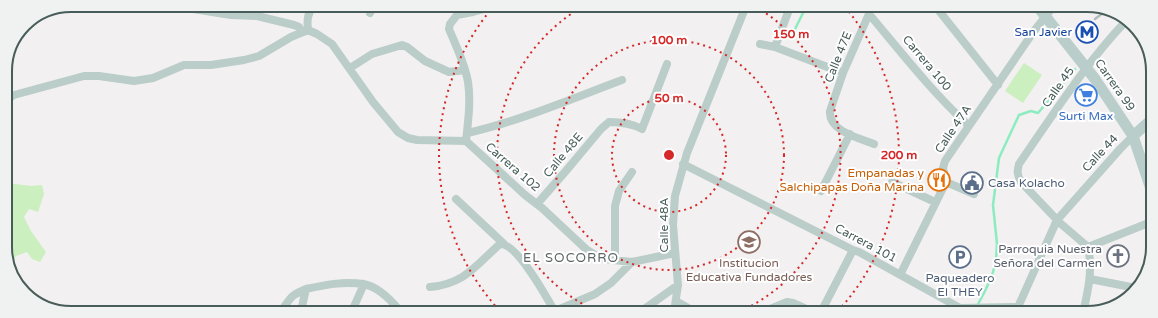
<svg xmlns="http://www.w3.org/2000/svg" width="1158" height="318" font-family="'Varela Round',sans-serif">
<rect width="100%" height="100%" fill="#f2f0f1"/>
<!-- green -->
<path fill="#ccefbf" d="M1024,63L1042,75L1023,103L1005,91Z
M8,183L31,186L42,185L44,194L38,212L29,209L24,217L31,231L46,252L40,262L32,259L27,252L16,256L10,266L6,260V185Z"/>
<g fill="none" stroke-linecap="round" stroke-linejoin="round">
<!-- stream -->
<path stroke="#8cecc0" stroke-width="2.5" d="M795,29L806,7
M977,306L984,293L992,276L996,260L997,244L993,205L999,158L1019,115L1031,111L1038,113L1075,69"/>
<!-- street -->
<path stroke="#bbcdc9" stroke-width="8" d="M144,5L187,8L231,15L257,16L294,25L299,27L302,32
M486,6L484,9L473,12L457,15L450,24L449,29C456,46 465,64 468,82C471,101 468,122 466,141L525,195L542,208L587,250L597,256L604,259L632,262L675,253
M872,7L843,73L830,111C828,131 859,138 874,144
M936,7L998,85
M810,8V7
M370,13L373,6
M869,14C901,52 932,92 969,126
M308,30C307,21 307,13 314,6
M760,44L775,47L843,73
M775,47L790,7
M350,68L372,54L402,45L407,47L425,61L449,72L465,70
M5,101L14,95L84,76H99L134,81L153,78L184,65H211L244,60L259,56L291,37L308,30L317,34L332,44L373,102L398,132L408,138L417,140L466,141
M467,133C520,121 571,99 622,80
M683,164L853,250L859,252L960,308L1013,307L1044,313
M892,182L935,202
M946,182L974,194
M821,191L850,134
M456,199L504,244
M537,204L565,172L601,129L609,122C621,122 631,123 642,129L667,64
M1088,247L1060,223L1021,182C1017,175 1017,171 1019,164C1053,115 1085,64 1126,21
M1088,247L1151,222
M615,259V206L619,191L632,172
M900,275L946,182L943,168L945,161L1034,31L1053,7
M1090,279L1136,288
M430,287C465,284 476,265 500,244C517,243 547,298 555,312
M676,301L695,312
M281,311C292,297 288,297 306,289
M301,311L306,289C324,285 344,281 363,284C377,286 391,300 400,311
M352,311L364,284
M541,312L555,311L595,294L611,283L632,262
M640,312L678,285
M674,312L678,285L673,225L675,196L687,153L746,6
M763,312L787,302L793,303L813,312
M821,312L853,250
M1017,312L1018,307L1057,220L1120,149L1133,136
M1083,313C1088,291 1093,270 1088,247"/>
<!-- secondary -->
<path stroke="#b9cecb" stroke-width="11" d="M1038,7L1095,79L1133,136L1151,189
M1133,136L1151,120"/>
<!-- rail -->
<path stroke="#b2baba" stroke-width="2.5" d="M1086,10L1090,7
M1095,19L1108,9"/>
</g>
<!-- distance rings -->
<g fill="none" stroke="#d62828" stroke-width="2" stroke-dasharray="2 4">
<circle cx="669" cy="155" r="57"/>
<circle cx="669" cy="155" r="115"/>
<path d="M598 312A172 172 0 0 1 582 7M756 7A172 172 0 0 1 739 312"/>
<path d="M499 310A230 230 0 0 1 493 7M845 7A230 230 0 0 1 837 312"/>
</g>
<!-- icons -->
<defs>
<g id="metro-ring" transform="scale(1.15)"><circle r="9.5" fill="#fff" stroke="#1a4fb4" stroke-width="1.5"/><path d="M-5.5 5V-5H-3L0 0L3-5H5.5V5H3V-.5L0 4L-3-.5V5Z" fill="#1a4fb4"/></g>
<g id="supermarket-ring" transform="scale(1.15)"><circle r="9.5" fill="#fff" stroke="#3f7fe0" stroke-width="1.5"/><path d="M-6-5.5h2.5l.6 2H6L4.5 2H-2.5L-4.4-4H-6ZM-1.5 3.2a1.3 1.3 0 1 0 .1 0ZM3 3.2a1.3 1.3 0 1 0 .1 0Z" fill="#3f7fe0"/></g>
<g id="restaurant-ring" transform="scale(1.15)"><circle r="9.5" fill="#fff" stroke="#e8710a" stroke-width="1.5"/><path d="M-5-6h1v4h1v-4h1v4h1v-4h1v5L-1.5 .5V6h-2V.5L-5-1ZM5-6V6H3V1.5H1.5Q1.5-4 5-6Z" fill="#e8710a"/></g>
<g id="civic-ring" transform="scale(1.15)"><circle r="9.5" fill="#fff" stroke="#5c6f8a" stroke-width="1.5"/><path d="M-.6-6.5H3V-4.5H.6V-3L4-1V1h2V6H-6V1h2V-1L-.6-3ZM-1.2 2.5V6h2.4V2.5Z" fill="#5c6f8a"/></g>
<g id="school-ring" transform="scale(1.15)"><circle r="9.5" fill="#fff" stroke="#8d6e63" stroke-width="1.5"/><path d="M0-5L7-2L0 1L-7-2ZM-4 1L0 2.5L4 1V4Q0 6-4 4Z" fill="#8d6e63"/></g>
<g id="church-ring" transform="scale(1.15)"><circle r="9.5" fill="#fff" stroke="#6b7280" stroke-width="1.5"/><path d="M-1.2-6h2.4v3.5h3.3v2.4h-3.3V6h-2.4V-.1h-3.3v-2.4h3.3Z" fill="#6b7280"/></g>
<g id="parking-ring" transform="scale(1.15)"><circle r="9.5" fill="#fff" stroke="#5c6f8a" stroke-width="1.5"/><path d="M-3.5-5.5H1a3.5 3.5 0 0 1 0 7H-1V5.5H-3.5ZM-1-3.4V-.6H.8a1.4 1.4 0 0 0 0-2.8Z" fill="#5c6f8a"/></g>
</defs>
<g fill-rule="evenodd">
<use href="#metro-ring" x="1087" y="32"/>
<use href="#supermarket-ring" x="1086" y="95"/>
<use href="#restaurant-ring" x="939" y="180"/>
<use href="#civic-ring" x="972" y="183"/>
<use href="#school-ring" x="749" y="242"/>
<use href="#church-ring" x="1118" y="256"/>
<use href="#parking-ring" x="960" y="257"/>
</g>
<g text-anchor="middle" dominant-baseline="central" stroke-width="4" stroke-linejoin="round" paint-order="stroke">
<!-- transit labels -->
<g font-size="12" fill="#164399" stroke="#fff" text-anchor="end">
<text x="1072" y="32">San Javier</text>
</g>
<!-- street labels -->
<g font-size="12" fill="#485d59" stroke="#fff">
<text transform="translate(838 57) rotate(-68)">Calle 47E</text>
<text transform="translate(927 63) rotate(50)">Carrera 100</text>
<text transform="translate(1115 85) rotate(55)">Carrera 99</text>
<text transform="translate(1058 87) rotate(-55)">Calle 45</text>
<text transform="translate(953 129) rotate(-56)">Calle 47A</text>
<text transform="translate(1100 153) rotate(-47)">Calle 44</text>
<text transform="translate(563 155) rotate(-50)">Calle 48E</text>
<text transform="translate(513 167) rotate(41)">Carrera 102</text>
<text transform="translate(664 225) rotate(-90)">Calle 48A</text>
<text transform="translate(866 243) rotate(28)">Carrera 101</text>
</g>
<!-- shop labels -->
<g font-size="12" fill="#366cbe" stroke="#fff">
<text x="1086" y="116">Surti Max</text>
</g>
<!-- food labels -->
<g font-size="12" fill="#c56008" stroke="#fff" text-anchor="end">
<text x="924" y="173">Empanadas y<tspan x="924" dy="14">Salchipapas Doña Marina</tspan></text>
</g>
<!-- service labels -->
<g font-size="12" fill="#4e5e75" stroke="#fff" text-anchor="start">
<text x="988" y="183">Casa Kolacho</text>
<text x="960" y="278" text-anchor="middle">Paqueadero<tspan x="960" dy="14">El THEY</tspan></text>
</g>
<!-- worship labels -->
<g font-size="12" fill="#5b616d" stroke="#fff" text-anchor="end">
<text x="1102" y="249">Parroquia Nuestra<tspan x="1102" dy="14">Señora del Carmen</tspan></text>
</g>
<!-- education labels -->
<g font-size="12" fill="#785e54" stroke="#fff">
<text x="749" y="263">Institucion<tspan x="749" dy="14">Educativa Fundadores</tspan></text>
</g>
<!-- neighbourhood labels -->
<g font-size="13" letter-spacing="1" fill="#5c6564" stroke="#fff">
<text x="571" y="258">EL SOCORRO</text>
</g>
</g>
<!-- crop -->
<path d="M0 0H1158V318H0ZM71 12H1087A59 59 0 0 1 1146 71V247A59 59 0 0 1 1087 306H71A59 59 0 0 1 12 247V71A59 59 0 0 1 71 12Z" fill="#f0f2f2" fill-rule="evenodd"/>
<path fill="none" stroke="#485d59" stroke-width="2" d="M71 12H1087A59 59 0 0 1 1146 71V247A59 59 0 0 1 1087 306H71A59 59 0 0 1 12 247V71A59 59 0 0 1 71 12Z"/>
<circle cx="669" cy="155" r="6" fill="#d62828" stroke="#fff" stroke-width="2"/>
<g font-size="12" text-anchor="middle" font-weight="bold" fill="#d62828" stroke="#fff" stroke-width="4" stroke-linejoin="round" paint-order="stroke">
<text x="791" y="38">150 m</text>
<text x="669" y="44">100 m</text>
<text x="669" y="102">50 m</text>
<text x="899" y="159">200 m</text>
</g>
</svg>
